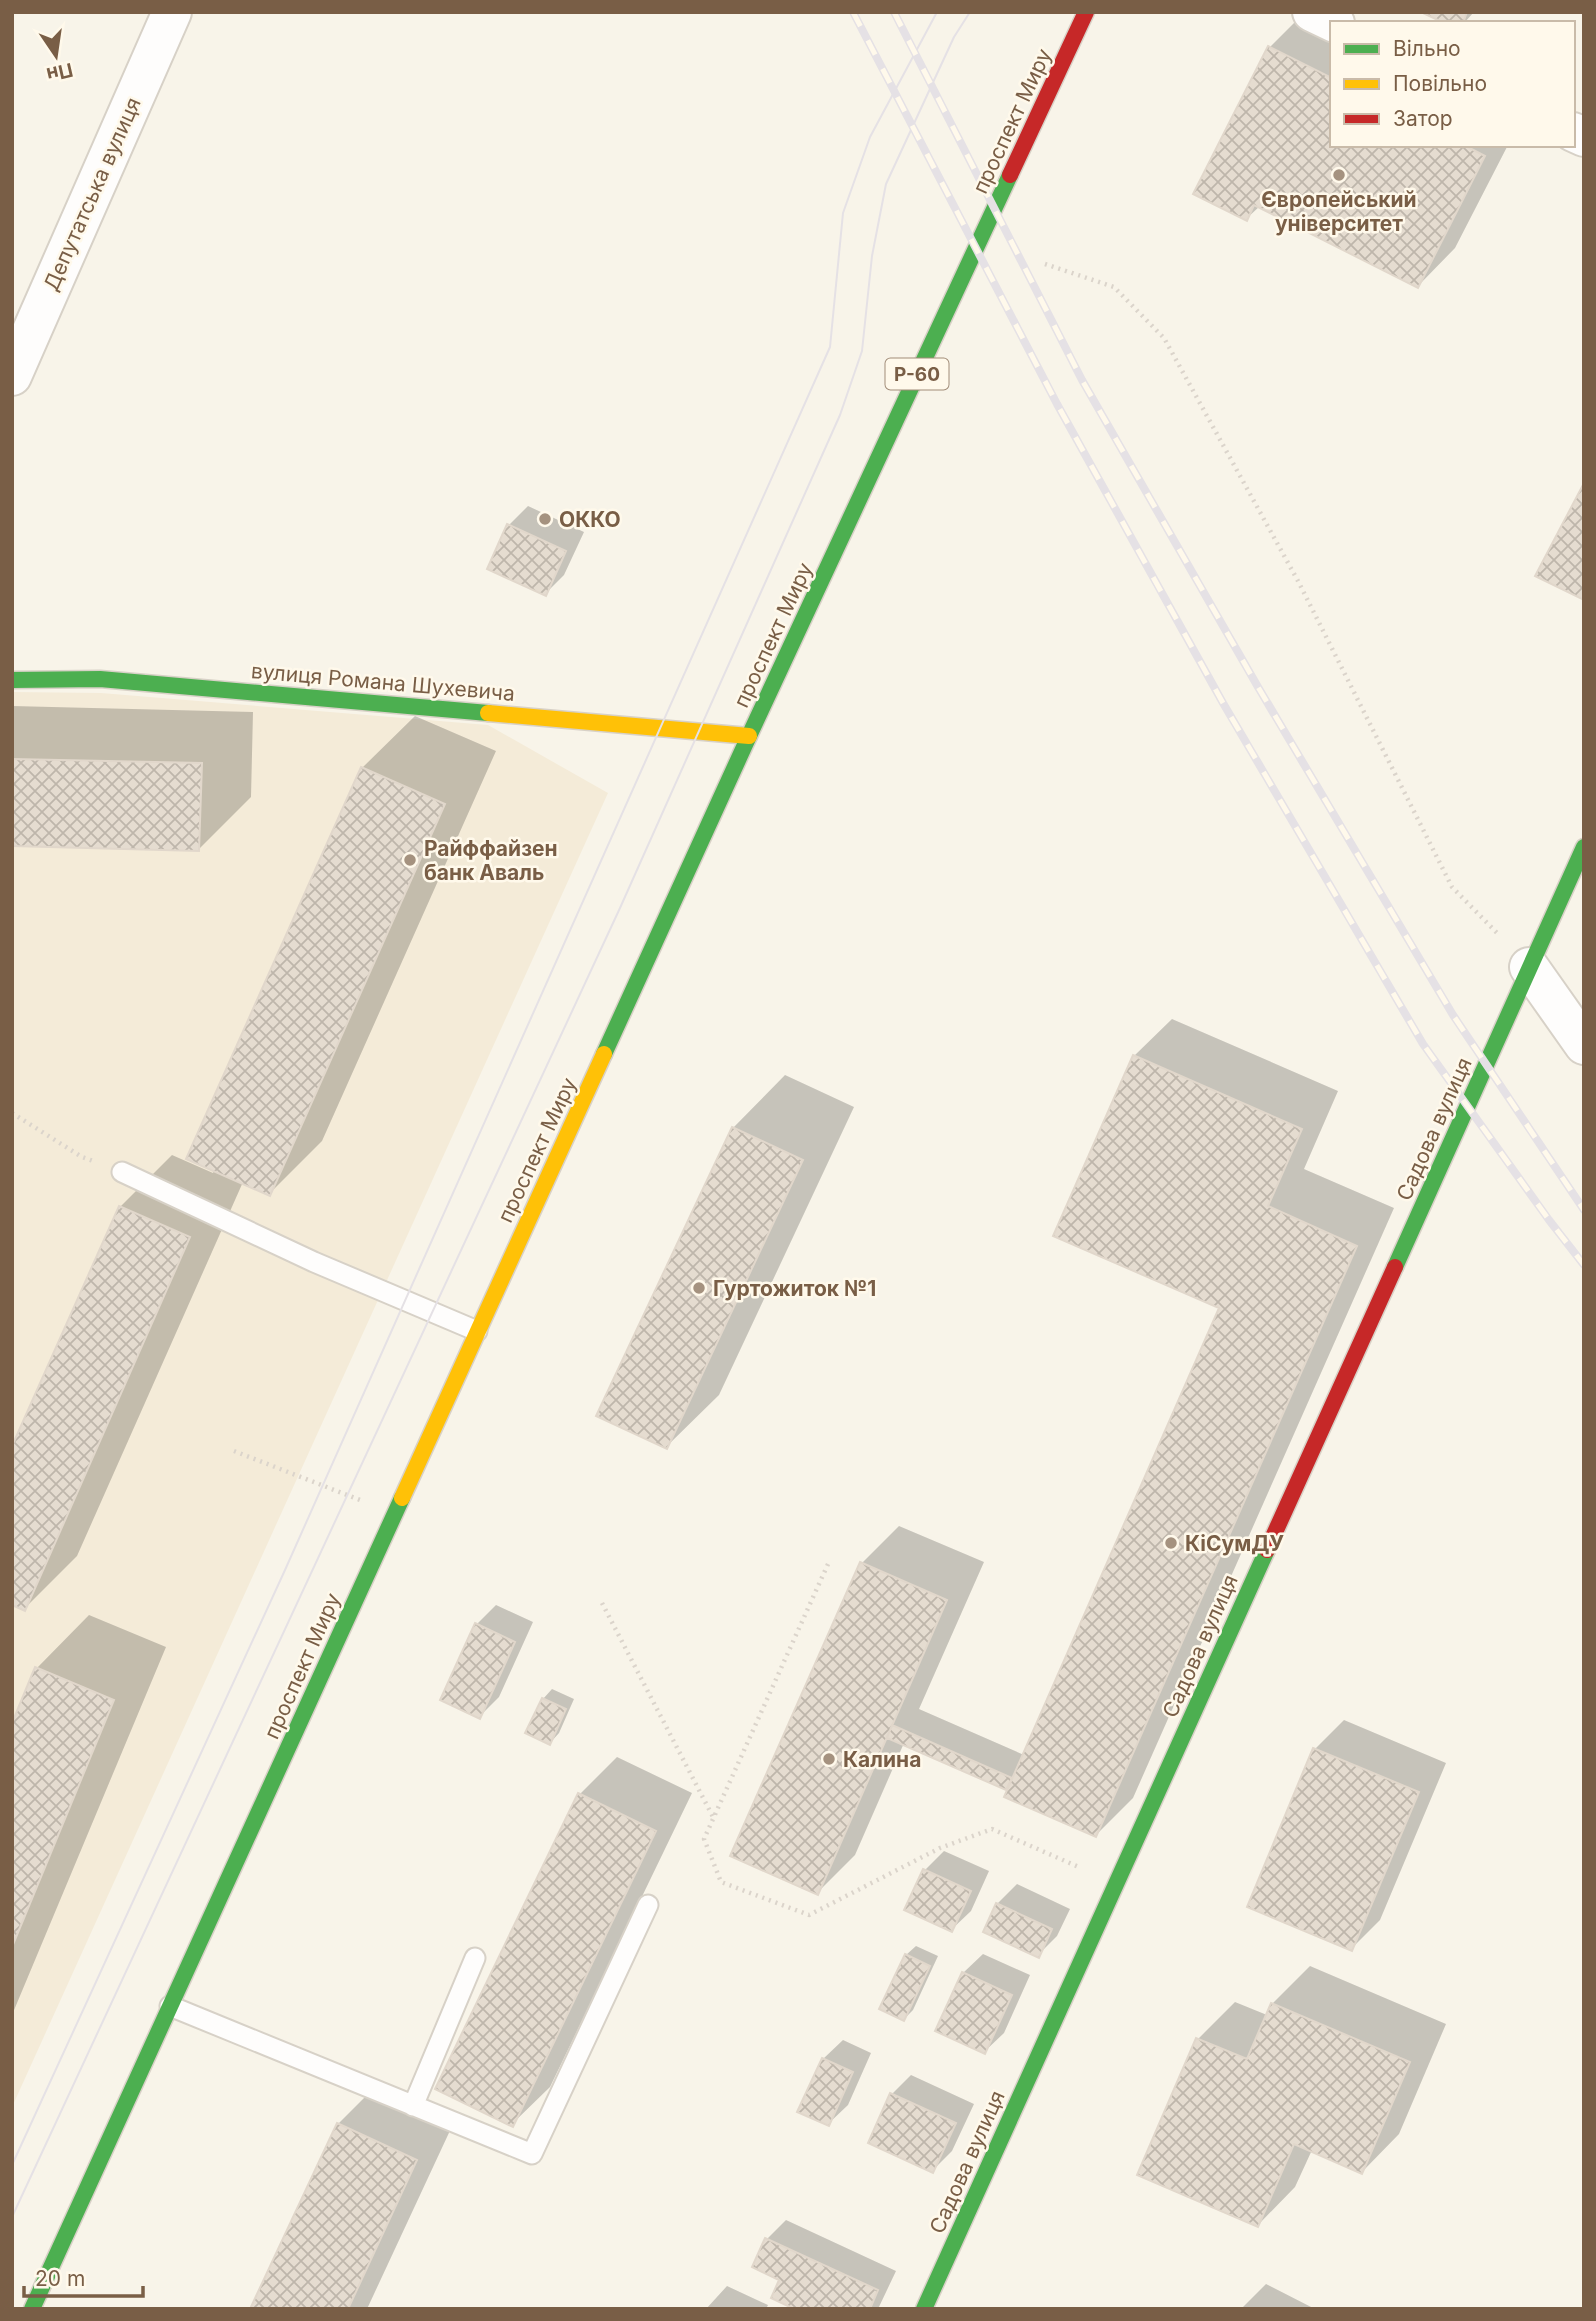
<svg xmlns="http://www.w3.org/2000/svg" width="1596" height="2321" font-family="Inter,sans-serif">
<defs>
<pattern id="building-cross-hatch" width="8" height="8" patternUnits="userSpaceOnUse" patternTransform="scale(1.75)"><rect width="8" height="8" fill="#e5dcd0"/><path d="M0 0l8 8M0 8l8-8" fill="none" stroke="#beb6ab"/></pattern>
</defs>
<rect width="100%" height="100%" fill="#f8f4e9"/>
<!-- residential -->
<path fill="#f4ebd8" d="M12,692L101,693L488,725L608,793L12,2107Z"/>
<!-- shadow -->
<path fill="#0003" d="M1305,12L1332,23V145H1508L1455,248L1418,286L1260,206L1246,219L1195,193L1270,47Z
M1426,12H1474L1464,23H1448Z
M528,506L584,532L564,575L545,594L509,525Z
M12,706L253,712L251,797L199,849L12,845Z
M415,716L496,751L322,1141L269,1194L243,1182L77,1556L25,1608L120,1207L172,1155L213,1173L362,768Z
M1172,1019L1338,1091L1304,1169L1394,1208L1133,1798L1096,1835L1012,1782L1006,1788L904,1743L855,1855L817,1893L862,1563L899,1526L984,1562L919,1709L1024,1755L1221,1307L1134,1056Z
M785,1075L854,1107L719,1395L666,1447L733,1128Z
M496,1605L533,1622L499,1697L479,1717L477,1624Z
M89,1615L166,1647L12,2015V1727L37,1668Z
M552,1689L574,1699L559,1733L550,1743L543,1699Z
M1344,1720L1446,1763L1380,1920L1352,1948L1249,1906L1315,1749Z
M617,1757L692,1793L550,2087L512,2124L580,1794Z
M944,1851L989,1871L971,1911L951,1930L925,1870Z
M1017,1884L1070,1909L1057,1936L1038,1955L997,1904Z
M916,1946L938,1956L913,2010L904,2019L906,1955Z
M983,1954L1030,1975L1004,2033L984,2052L963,1973Z
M1310,1966L1446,2024L1399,2134L1362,2172L1312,2150L1295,2187L1258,2225L1198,2039L1235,2002L1267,2015L1272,2004Z
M843,2040L871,2053L848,2105L828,2124L823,2059Z
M911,2075L974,2104L952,2151L933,2170L892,2094Z
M376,2086L454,2122L367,2309H252L338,2124Z
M786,2220L896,2271L878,2309H798L782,2279L767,2239Z
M1266,2284L1315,2309H1241Z
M727,2286L768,2305L766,2309H706Z"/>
<!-- building -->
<path fill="url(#building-cross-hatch)" stroke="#e1d7cb" stroke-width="2" d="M1421,12H1467L1463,23H1444Z
M1268,46L1332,78V145H1464L1485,156L1418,288L1254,205L1247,221L1193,194Z
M1584,483V600L1535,576Z
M507,524L566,551L546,596L487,569Z
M12,759L202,763L199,851L12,846Z
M361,767L445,804L270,1196L186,1159Z
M1133,1055L1302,1129L1268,1206L1357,1246L1096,1837L1004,1797L1219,1308L1053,1236Z
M732,1127L803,1160L667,1449L596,1416Z
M119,1206L190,1237L25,1611L12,1605V1446Z
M860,1562L947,1600L818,1895L730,1856Z
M475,1623L515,1642L480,1719L440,1700Z
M35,1667L114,1700L12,1947V1723Z
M542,1698L566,1709L550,1745L525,1733Z
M892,1725L1012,1778L1006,1790L887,1738Z
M1313,1748L1419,1792L1352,1951L1247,1907Z
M578,1793L656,1831L513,2127L435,2089Z
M923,1869L971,1891L952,1932L904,1910Z
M996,1903L1052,1929L1039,1958L983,1932Z
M905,1954L930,1966L904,2021L879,2009Z
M962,1972L1012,1995L985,2054L935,2031Z
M1271,2003L1410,2062L1362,2174L1294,2144L1258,2227L1137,2175L1196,2038L1247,2059Z
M822,2058L853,2072L829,2126L797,2112Z
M890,2093L956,2123L933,2173L868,2143Z
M337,2123L417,2160L348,2309H250Z
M765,2238L878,2290L870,2309H794L771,2298L779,2280L752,2267Z"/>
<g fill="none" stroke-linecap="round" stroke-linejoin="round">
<!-- lane casing -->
<g stroke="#d7d1c7" stroke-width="23">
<path id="lane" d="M122,1172L314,1262L477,1331
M170,2006L532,2154L648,1905
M413,2106L475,1958"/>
</g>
<!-- street casing -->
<g stroke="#d7d1c7" stroke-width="42">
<path id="street" d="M1312,12L1335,23
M1573,132L1584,137
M12,376L172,12
M1529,967L1584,1045"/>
</g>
<!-- fast casing -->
<g stroke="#d8d1c7" stroke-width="19">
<path id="fast" d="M12,680L100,679L488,713
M604,1054L749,736L1010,175
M1395,1267L1584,847
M32,2309L402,1498
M924,2309L1267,1550"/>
</g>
<!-- slow casing -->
<g stroke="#d8d1c7" stroke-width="19">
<path id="slow" d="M488,713L749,736
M402,1498L604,1054"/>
</g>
<!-- jam casing -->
<g stroke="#d8d1c7" stroke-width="19">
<path id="jam" d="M1010,175L1086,12
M1267,1550L1395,1267"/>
</g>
<!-- path -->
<path stroke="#dbd4cb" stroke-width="4.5" stroke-dasharray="2 5" stroke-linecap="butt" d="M1045,264L1114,287L1164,338L1298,581L1452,887L1500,936
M12,1113L82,1157L96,1162
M234,1451L360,1500
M828,1564L704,1839L721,1882L809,1915L940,1848L992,1829L1081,1868
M602,1603L713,1817"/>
<!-- lane -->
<use href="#lane" stroke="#fefdfc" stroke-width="19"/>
<!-- street -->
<use href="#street" stroke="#fefdfc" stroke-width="38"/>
<!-- fast -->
<use href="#fast" stroke="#4caf50" stroke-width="16"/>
<!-- slow -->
<use href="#slow" stroke="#ffc107" stroke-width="16"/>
<!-- jam -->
<use href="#jam" stroke="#c62828" stroke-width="16"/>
<!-- tram -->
<path stroke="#e5e1e5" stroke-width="2" d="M12,2165L285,1570L830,347L843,213L870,137L937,12
M12,2217L620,908L840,415L862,351L872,256L886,184L954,37L970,12"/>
<!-- rail casing -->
<g stroke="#e5e1e5" stroke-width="8">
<path id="rail" d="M853,12L1057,404L1223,703L1423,1044L1549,1220L1584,1265
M894,12L1082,380L1258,687L1453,1015L1584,1210"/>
</g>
<!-- rail -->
<use href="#rail" stroke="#fff9eb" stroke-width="5" stroke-dasharray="16" stroke-linecap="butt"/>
</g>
<!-- markers -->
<g fill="#a5927f" stroke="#fff9eb" stroke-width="2.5">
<circle cx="1339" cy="175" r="7"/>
<circle cx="545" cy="519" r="7"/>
<circle cx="410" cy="860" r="7"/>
<circle cx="699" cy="1288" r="7"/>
<circle cx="1171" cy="1543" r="7"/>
<circle cx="829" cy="1759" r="7"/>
</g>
<g text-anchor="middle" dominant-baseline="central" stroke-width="5" stroke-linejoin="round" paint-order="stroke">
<!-- shield labels -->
<rect fill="#fff9eb" stroke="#a18c78" stroke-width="2" x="885.5" y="358.5" width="63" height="31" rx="5"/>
<g font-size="19" font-weight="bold" fill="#795e46">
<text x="917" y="374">Р-60</text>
</g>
<!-- street labels -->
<g font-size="21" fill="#795e46" stroke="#fff9eb">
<text transform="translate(1012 121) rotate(-65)">проспект Миру</text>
<text transform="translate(92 194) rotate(-66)">Депутатська вулиця</text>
<text transform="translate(773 635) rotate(-65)">проспект Миру</text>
<text transform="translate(383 682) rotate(5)">вулиця Романа Шухевича</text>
<text transform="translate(1434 1129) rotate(-66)">Садова вулиця</text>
<text transform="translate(537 1150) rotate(-65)">проспект Миру</text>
<text transform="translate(1200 1646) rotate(-66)">Садова вулиця</text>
<text transform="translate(302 1666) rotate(-66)">проспект Миру</text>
<text transform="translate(967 2162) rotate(-66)">Садова вулиця</text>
</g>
<!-- poi labels -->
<g font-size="21" font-weight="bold" fill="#795e46" stroke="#fff9eb" text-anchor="start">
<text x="1339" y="199" text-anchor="middle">Європейський<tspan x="1339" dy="24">університет</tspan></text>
<text x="559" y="519">ОККО</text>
<text x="424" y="848">Райффайзен<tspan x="424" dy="24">банк Аваль</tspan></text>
<text x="713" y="1288">Гуртожиток №1</text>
<text x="1185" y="1543">КіСумДУ</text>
<text x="843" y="1759">Калина</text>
</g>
</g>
<!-- border -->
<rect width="1596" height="2321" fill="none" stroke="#795e46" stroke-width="28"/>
<!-- legend -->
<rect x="1330" y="21" width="245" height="126" fill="#fff9eb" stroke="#c9bba9" stroke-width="2"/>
<rect x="1344" y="44" width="35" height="10" fill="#4caf50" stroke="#c9bba9" stroke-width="2"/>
<text x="1393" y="56" font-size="21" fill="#795e46">Вільно</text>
<rect x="1344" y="79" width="35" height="10" fill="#ffc107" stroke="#c9bba9" stroke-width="2"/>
<text x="1393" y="91" font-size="21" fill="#795e46">Повільно</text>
<rect x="1344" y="114" width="35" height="10" fill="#c62828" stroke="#c9bba9" stroke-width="2"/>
<text x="1393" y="126" font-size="21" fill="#795e46">Затор</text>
<!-- north arrow -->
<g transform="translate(56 56) rotate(167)" stroke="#fff9eb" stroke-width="5" paint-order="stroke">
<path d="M0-5L12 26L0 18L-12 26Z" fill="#795e46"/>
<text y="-10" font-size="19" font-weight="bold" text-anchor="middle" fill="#795e46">Пн</text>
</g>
<!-- scale -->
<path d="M24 2286v10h119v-10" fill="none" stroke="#795e46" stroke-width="3.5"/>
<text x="35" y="2286" font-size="21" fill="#795e46" stroke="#fff9eb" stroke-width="5" paint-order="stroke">20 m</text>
</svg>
